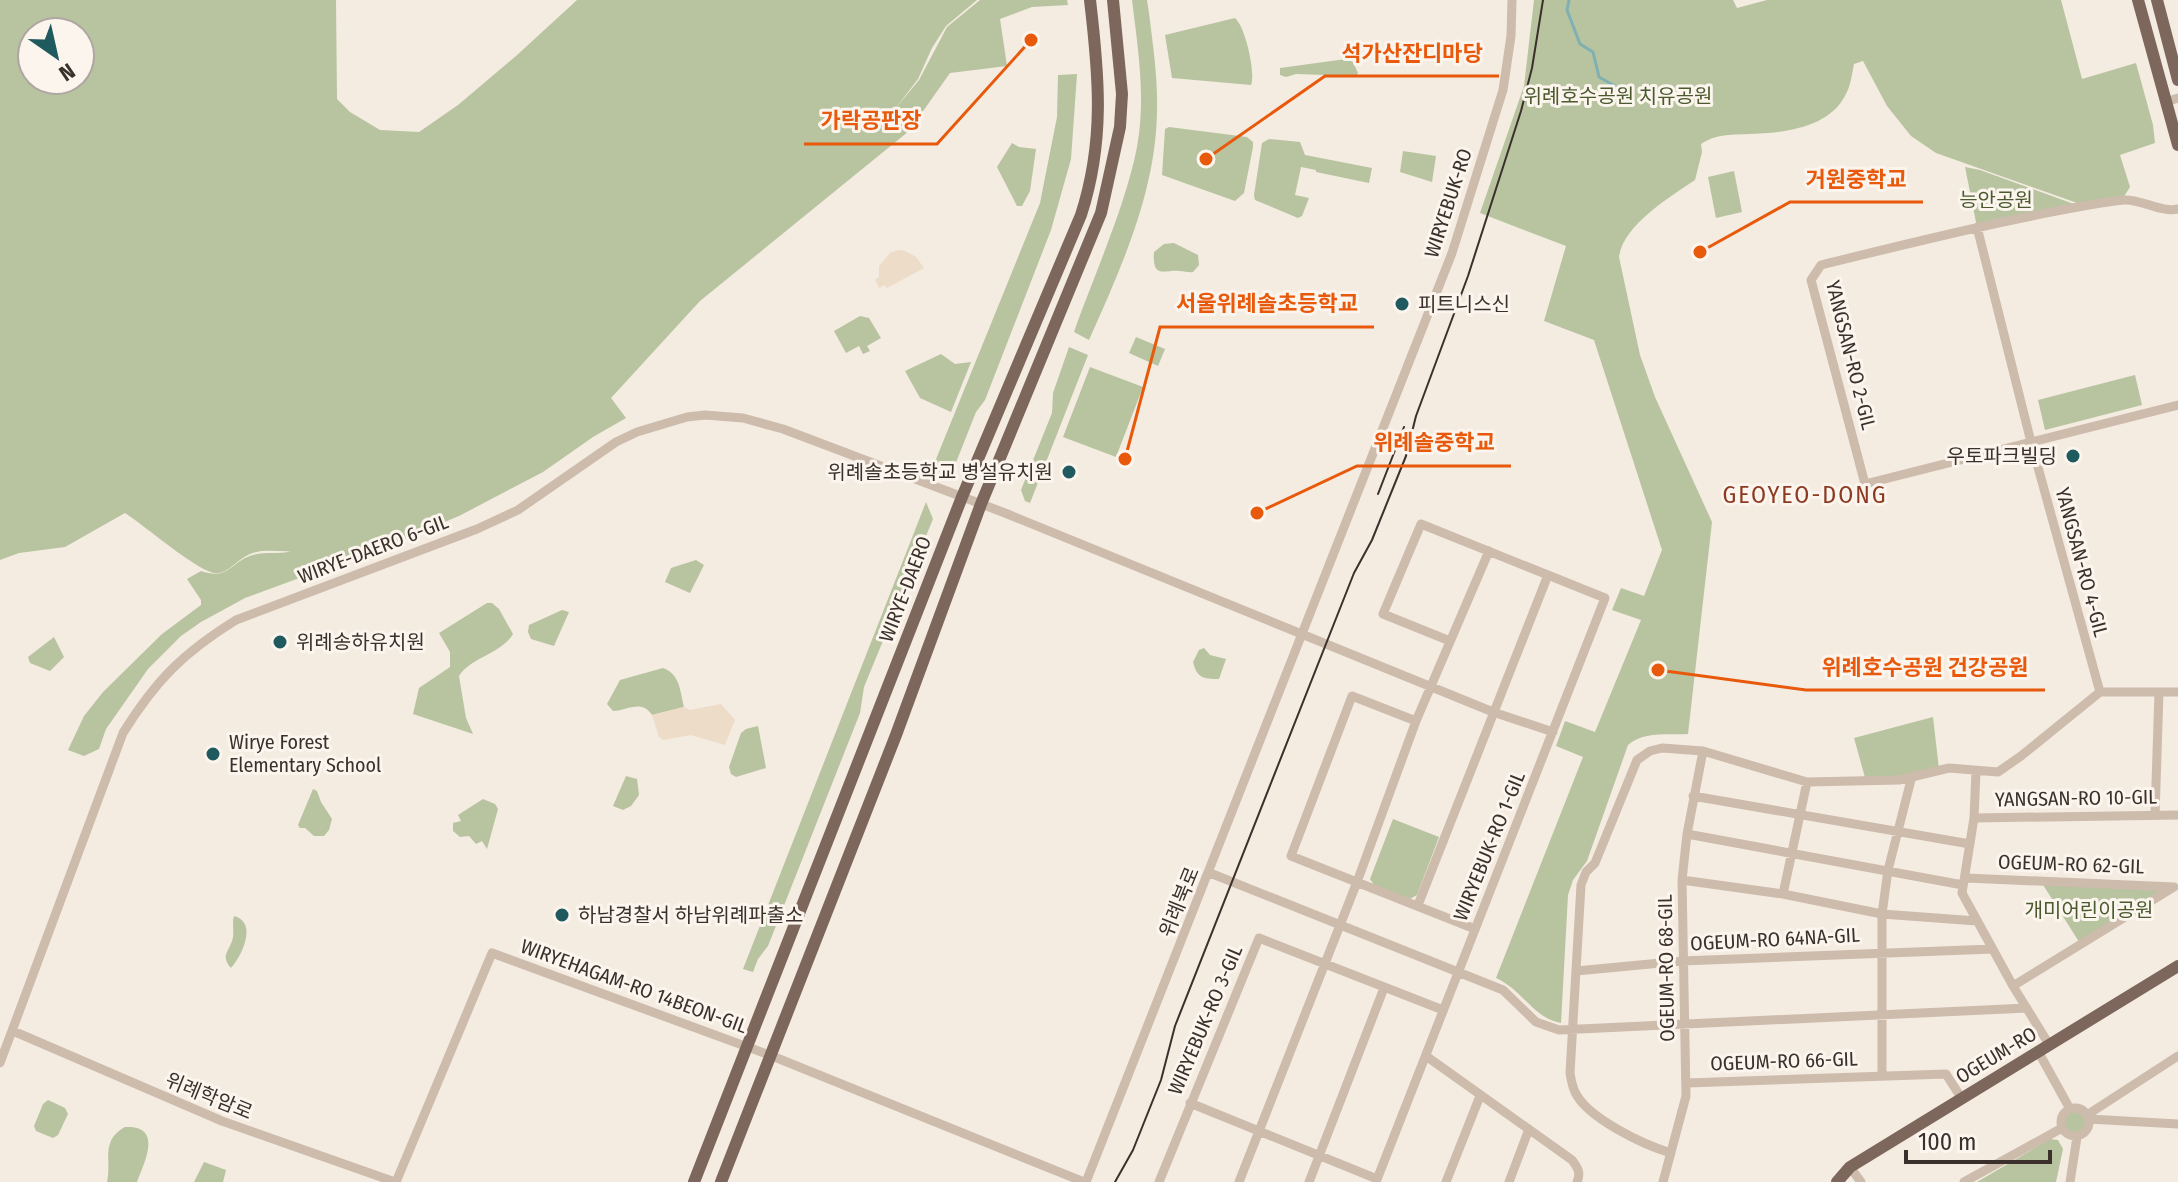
<svg xmlns="http://www.w3.org/2000/svg" width="2178" height="1182" font-family="'Fira Sans Condensed','Noto Sans KR',sans-serif">
<rect width="100%" height="100%" fill="#f4ebe1"/>
<!-- green -->
<path fill="#b8c4a0" fill-rule="evenodd" d="M0,0H336L337,99L350,112L380,130L419,132L458,105L516,56L577,0H977L946,26L932,48L918,79L895,109L919,80L947,27L980,0H1067L1068,5L1032,7L1000,19L1007,66L950,73L909,131L700,301L611,398L626,418L593,437L543,472L459,516L394,543L245,598L201,622L181,636L148,669L106,729L99,749L84,756L68,750L84,716L103,692L162,634L201,605V600L187,579L201,571C229,581 231,561 253,555C266,551 279,555 291,551C278,552 261,548 248,555C237,560 228,574 215,573C197,571 144,525 125,513L65,547L19,553L0,560ZM80,32V80H32V32Z
M1132,0H1147L1149,13C1153,46 1158,79 1157,111C1156,192 1121,268 1089,340L1074,332C1094,275 1126,205 1137,147C1146,98 1138,49 1132,0Z
M1534,0H1733L1737,8L1767,0H2061L2082,79L2136,63L2153,125L2155,143L2120,155L2130,187L2123,198L2080,204L1936,153L1911,136L1887,106L1863,61L1854,64C1852,73 1851,85 1846,94C1829,129 1782,133 1748,134C1729,135 1716,134 1701,144L1702,152L1695,180C1670,197 1623,225 1619,257L1640,355L1655,397L1712,522L1688,734C1667,735 1643,731 1628,745L1587,861L1573,880L1568,895L1561,1023C1533,1018 1524,991 1496,978L1583,757L1556,746L1565,721L1595,732L1641,620L1612,610L1621,588L1644,596L1662,550L1594,340L1544,321L1566,246L1480,213L1524,86Z
M1235,18C1245,26 1256,73 1251,85L1172,78L1165,35Z
M1346,59L1353,62L1358,73L1356,76L1296,74L1286,77L1280,75V68Z
M1077,74L1071,159L1051,230L985,400L976,412L953,470L943,473L932,469L1040,203L1057,117L1058,75Z
M1169,127L1247,137L1253,142V147L1244,193L1235,201L1162,175L1165,129Z
M1269,139L1300,142L1305,155L1372,168L1369,183L1316,172V170L1301,167L1295,195L1309,198L1302,216L1298,218L1255,200L1254,195L1262,143Z
M1012,143L1019,147L1036,149L1030,191L1022,206H1017L997,167Z
M1403,151L1436,156L1432,182L1400,172Z
M1965,167L1980,170L2082,207L1977,227Z
M1734,171L1742,212L1716,218L1708,177Z
M1174,243L1198,255L1199,265L1193,272C1189,273 1185,271 1180,271C1165,269 1152,280 1154,252L1164,244Z
M860,316L869,318L881,338L867,346L870,351L863,354L859,346L846,353L834,331Z
M1136,337L1165,349L1158,366L1129,353Z
M1069,347L1088,355L1030,503L1025,501L1021,490L1052,413L1053,393Z
M941,354L955,364L971,362L951,412L920,398L905,371Z
M1090,367L1143,387L1116,457L1063,437Z
M2135,375L2142,405L2045,430L2038,400Z
M926,502L933,519L864,687L860,713L768,946L758,959L753,972L743,969Z
M696,560L704,565L690,593L665,582L671,568Z
M487,603H492L499,609L513,634C501,654 471,657 459,676L466,718L473,734L413,714L419,688L450,667V652L439,633Z
M562,610L569,612L554,646L531,639L528,632L529,625Z
M54,637L64,657L50,671L30,663L28,657Z
M1204,648L1210,655L1226,659L1219,679C1203,679 1197,678 1193,662L1199,650Z
M663,668C680,674 680,691 684,707L652,715C642,699 628,710 613,711L607,704L620,680Z
M1933,717L1939,769L1866,781L1854,738Z
M758,726L766,768L736,777L731,774L729,767L741,733L746,729Z
M626,776L637,779L639,795L631,806L623,810L613,806Z
M313,789L317,791L321,802L332,819L329,830L324,836H314L305,828H300L298,825Z
M483,799L495,804L498,809L487,849L482,841L476,844L469,836L460,837L453,831V823L461,821L458,815Z
M1393,819L1439,837L1417,895L1410,899L1374,885L1370,879Z
M2040,880L2174,887L2081,945Z
M234,916C258,922 242,956 231,968C219,955 231,950 233,937C234,929 232,923 234,916Z
M48,1100L65,1108L68,1114L58,1135L53,1138L36,1131L34,1126L43,1104Z
M2063 1122a12 12 0 1 1 24 0a12 12 0 1 1-24 0Z
M125,1127C164,1125 144,1163 137,1182H107C112,1160 100,1141 125,1127Z
M2050,1139L2058,1140L2063,1149L2056,1182H1977Z
M204,1162L226,1170L223,1182H194Z"/>
<!-- plaza -->
<path fill="#ecdcc8" d="M898,250L905,251L916,257L924,268L887,288L885,285L879,288L875,280L879,277V266L890,253Z
M721,704L735,720L725,745L691,735L663,740L659,737L652,715L684,707L690,710Z"/>
<g fill="none" stroke-linecap="round" stroke-linejoin="round">
<!-- stream -->
<path stroke="#7fb0b2" stroke-width="3" d="M1569,0L1567,10L1580,44L1593,52L1599,77L1615,86"/>
<!-- minor -->
<path stroke="#cdbbac" stroke-width="9" d="M2166,102L2178,98
M2178,209C2161,213 2142,199 2124,200C2093,203 2062,210 2032,216C1961,230 1891,248 1821,265L1811,280L1865,484L2178,405
M1977,227L2031,442L2100,692
M1416,721L1352,696L1291,856L1475,929
M1976,771L1974,818L1962,893L2013,986L2050,1046
M1693,796L1970,844
M2155,815L2159,692
M1974,818L2178,815
M1687,834L1963,885
M1210,873L1503,990L1536,1022L1559,1030L2027,1008
M1966,878L2174,887
M1682,880L1783,894L1882,914L1977,921
M1783,894L1807,782
M1418,905L1548,575
M1576,971L1682,961L1993,949
M2013,986L2174,887
M13,1031L222,1121L395,1182
M2039,1053L2070,1109
M1426,1056L1572,1160C1578,1168 1581,1173 1577,1182
M0,1063L123,733C156,680 183,653 236,620L477,529L518,510L616,442L637,432L687,417L705,415L743,418L783,429L1005,513L1493,712L1553,732
M1882,1076V914L1888,870L1912,776
M1687,1083L1946,1074L1962,1099
M1190,1103L1377,1179
M2061 1122a14 14 0 1 1 28 0a14 14 0 1 1-28 0Z
M2087,1115L2178,1056
M2089,1119L2178,1124
M1671,1153C1644,1145 1587,1118 1575,1092C1572,1086 1571,1079 1570,1073L1581,885L1586,872L1595,863L1637,760L1650,751L1662,748L1703,751L1807,782L1899,780L1949,768L1998,772L2021,756L2100,692H2178
M1850,1167L1861,1182
M396,1182L492,953L772,1056L1084,1182
M1086,1182L1452,253L1503,90L1511,36L1512,0
M1159,1182L1259,938L1443,1010
M1239,1182L1357,882L1416,721L1489,551
M1309,1182L1384,988
M1376,1182L1605,598L1421,524L1383,614L1450,641
M1446,1182L1480,1096
M1509,1182L1529,1129
M1663,1182L1686,1096L1682,880L1687,834L1703,751
M1964,1182L2062,1128
M2070,1182L2077,1137"/>
<!-- major -->
<path stroke="#7d675c" stroke-width="12" d="M2138,0L2178,145
M2157,0L2178,80
M694,1182L962,497L1081,215C1105,141 1099,76 1090,0
M721,1182L896,735L981,504L1101,213L1120,127L1122,94L1113,0
M1837,1182L1850,1167L2178,966"/>
<!-- tram -->
<path stroke="#3b302b" stroke-width="2" d="M1378,494L1404,427
M1115,1182L1133,1150L1161,1080L1175,1026L1354,573L1372,540L1406,456L1416,416L1468,276L1521,111L1532,68L1543,0"/>
</g>
<!-- markers -->
<g fill="#1f5a5e" stroke="#fbf5ee" stroke-width="3">
<circle cx="1402" cy="304" r="8"/>
<circle cx="2073" cy="456" r="8"/>
<circle cx="1069" cy="472" r="8"/>
<circle cx="280" cy="642" r="8"/>
<circle cx="213" cy="754" r="8"/>
<circle cx="562" cy="915" r="8"/>
</g>
<g text-anchor="middle" dominant-baseline="central" stroke-width="6" stroke-linejoin="round" paint-order="stroke">
<!-- park labels -->
<g font-size="20" fill="#4a5a2e" stroke="#fbf5ee">
<text x="1618" y="96">위례호수공원 치유공원</text>
<text x="1996" y="200">능안공원</text>
<text x="2089" y="910">개미어린이공원</text>
</g>
<!-- street labels -->
<g font-size="20" fill="#3b302b" stroke="#fbf5ee">
<text transform="translate(1448 203) rotate(-72)">WIRYEBUK-RO</text>
<text transform="translate(1851 355) rotate(76)">YANGSAN-RO 2-GIL</text>
<text transform="translate(373 549) rotate(-21)">WIRYE-DAERO 6-GIL</text>
<text transform="translate(2082 562) rotate(75)">YANGSAN-RO 4-GIL</text>
<text transform="translate(905 589) rotate(-69)">WIRYE-DAERO</text>
<text transform="translate(2076 798) rotate(-1)">YANGSAN-RO 10-GIL</text>
<text transform="translate(1489 846) rotate(-68)">WIRYEBUK-RO 1-GIL</text>
<text transform="translate(2071 864) rotate(2)">OGEUM-RO 62-GIL</text>
<text transform="translate(1179 902) rotate(-68)">위례북로</text>
<text transform="translate(1775 939) rotate(-3)">OGEUM-RO 64NA-GIL</text>
<text transform="translate(1666 968) rotate(-91)">OGEUM-RO 68-GIL</text>
<text transform="translate(634 986) rotate(20)">WIRYEHAGAM-RO 14BEON-GIL</text>
<text transform="translate(1205 1020) rotate(-67)">WIRYEBUK-RO 3-GIL</text>
<text transform="translate(1996 1055) rotate(-31)">OGEUM-RO</text>
<text transform="translate(1784 1061) rotate(-2)">OGEUM-RO 66-GIL</text>
<text transform="translate(209 1096) rotate(22)">위례학암로</text>
</g>
<!-- poi labels -->
<g font-size="20" fill="#3b302b" stroke="#fbf5ee" text-anchor="start">
<text x="1418" y="304">피트니스신</text>
<text x="2057" y="456" text-anchor="end">우토파크빌딩</text>
<text x="1053" y="472" text-anchor="end">위례솔초등학교 병설유치원</text>
<text x="296" y="642">위례송하유치원</text>
<text x="229" y="742">Wirye Forest<tspan x="229" dy="23">Elementary School</tspan></text>
<text x="578" y="915">하남경찰서 하남위례파출소</text>
</g>
<!-- quarter labels -->
<g font-size="24" letter-spacing="2" fill="#8c3b22" stroke="#fbf5ee">
<text x="1805" y="495">GEOYEO-DONG</text>
</g>
</g>
<!-- callouts -->
<path fill="none" stroke="#e8590c" stroke-width="3" d="M1206 159L1325 76H1499M1031 40L937 144H804M1700 252L1790 202H1923M1125 459L1160 327H1374M1257 513L1357 466H1511M1658 670L1806 690H2045"/>
<g fill="#e8590c" stroke="#fbf5ee" stroke-width="3">
<circle cx="1206" cy="159" r="8"/>
<circle cx="1031" cy="40" r="8"/>
<circle cx="1700" cy="252" r="8"/>
<circle cx="1125" cy="459" r="8"/>
<circle cx="1257" cy="513" r="8"/>
<circle cx="1658" cy="670" r="8"/>
</g>
<g font-size="22" text-anchor="middle" font-weight="bold" fill="#e8590c" stroke="#fbf5ee" stroke-width="6" stroke-linejoin="round" paint-order="stroke">
<text x="1412" y="61">석가산잔디마당</text>
<text x="871" y="128">가락공판장</text>
<text x="1856" y="187">거원중학교</text>
<text x="1267" y="311">서울위례솔초등학교</text>
<text x="1434" y="450">위례솔중학교</text>
<text x="1925" y="675">위례호수공원 건강공원</text>
</g>
<!-- north arrow -->
<g transform="translate(56 56) rotate(146)"><circle r="38" fill="#fbf5ee" stroke="#aea6a0" stroke-width="2"/>
<path d="M0-6L14 30L0 20L-14 30Z" fill="#1f5a5e"/>
<text y="-12" font-size="22" font-weight="bold" text-anchor="middle" fill="#3b302b">N</text>
</g>
<!-- scale -->
<path d="M1906 1150v12h144v-12" fill="none" stroke="#3b302b" stroke-width="4"/>
<text x="1918" y="1150" font-size="24" fill="#3b302b" stroke="#fbf5ee" stroke-width="6" paint-order="stroke">100 m</text>
</svg>
